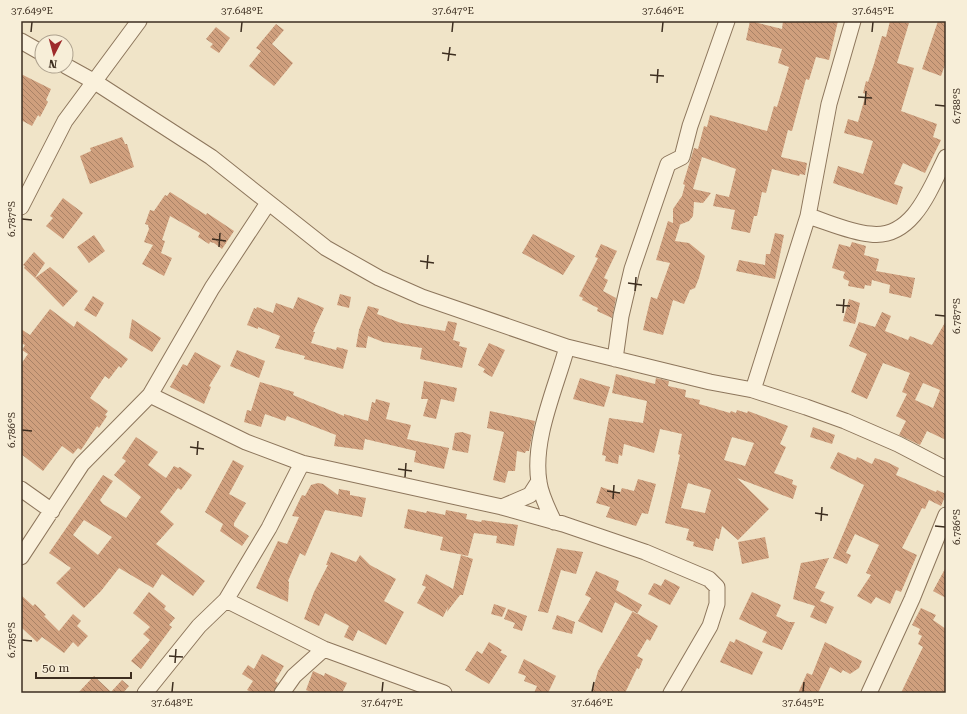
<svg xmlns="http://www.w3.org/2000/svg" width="967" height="714" font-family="'Roboto Serif',serif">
<defs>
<pattern id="building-back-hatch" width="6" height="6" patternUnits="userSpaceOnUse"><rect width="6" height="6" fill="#cf9f7d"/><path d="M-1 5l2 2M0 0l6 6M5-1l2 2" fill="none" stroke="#a98266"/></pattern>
</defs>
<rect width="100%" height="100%" fill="#f0e4c8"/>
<!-- building -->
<path fill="url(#building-back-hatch)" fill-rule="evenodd" d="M750,21L782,29L783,21H838L829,60L816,57L809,80L806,79L792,131L788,130L781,157L807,163L805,175L800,174L799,176L772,169L766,193L762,192L757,216H754L750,233L731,229L735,210L713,206L716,194L729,197L736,169L702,157L693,189L711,193L703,203L694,202L693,216L689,221L679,225H680L675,241L689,243L705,256L699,278L695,288L690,290L684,304L673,300L663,335L643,330L651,297L657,299L670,263L656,260L668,221L673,223V209L682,196L685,185L683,184L694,148L698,149L704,126L707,127L710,115L767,131L774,106L777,107L789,67L778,63L782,49L746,40Z
M890,21L909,23L897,63L914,68L901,111L937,124L933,137L941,140L925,173L903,163L894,184L903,187L897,205L833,183L838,166L863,174L873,141L844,133L848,119L858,122L866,94L863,93L866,81L868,82L874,64L882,36L886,37Z
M938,21H946V62L941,76L922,69Z
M276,24L284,30L272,44L293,63L274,86L249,66L261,51L256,48Z
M216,27L230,38L219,53L210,47L213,44L206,39Z
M21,74L51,89L46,100L48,102L40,117L38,115L32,126L21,120Z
M122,137L125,144H127L134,167L90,184L80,156L91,151L90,148Z
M170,192L206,215L207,213L234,231L222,249L214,243L210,242L209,244L198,237L200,233L170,216L162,240L165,241L161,253L172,258L164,276L142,264L153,245L144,242L149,229L148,225L145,224L150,210L154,211L165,195L167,196Z
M63,198L83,213L63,239L46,226L53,218L50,216Z
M775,233L784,235L775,279L736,271L739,260L765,265L766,254H770Z
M533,234L575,256L563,275L522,253Z
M94,235L105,251L89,263L77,247Z
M852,242L866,246L864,255L879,259L876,271L915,278L911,298L889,293L890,285L872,280L871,286L865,285L864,289L848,286L849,281L844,279L843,277L845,272L832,268L839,244L850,247Z
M601,244L617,251L604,278L608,280L603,291L616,298L612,318L597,311L598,308L582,300L583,298L579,296L598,258L595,257Z
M34,252L45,263L35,278L24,268L25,266L23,265Z
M50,267L78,291L63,307L35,278Z
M340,294L351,297L349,308L337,305Z
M93,296L104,303L96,317L84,310Z
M298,297L324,308L313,332H315L311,343L336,350L337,347L348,350L343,369L304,359L305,356L275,348L280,336L258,327V329L247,325L254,308L256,309L257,307L273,313L276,303L293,309Z
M849,299L860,303L855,324L843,321Z
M368,306L379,309L377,314L401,323L445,331L448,321L457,323L453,340L460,342L459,346L467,348L462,368L420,359L422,348L383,342L368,336L366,348L356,347L359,330Z
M50,309L74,327L77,321L128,359L121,368L119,366L109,379L105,376L90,398L108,411L105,415L107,416L99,428L97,426L81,450L78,448L73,454L62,446L43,471L21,454V364L28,354L22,350L25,345L21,343V329L30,335Z
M882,312L891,316L885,331L908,340L910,336L932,345L946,321V440L927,431L920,445L899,435L906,421L896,416L907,394L902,392L910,373L883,363L867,399L851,392L867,354L849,346L859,322L875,327ZM923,383L940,390L933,408L915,400Z
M132,319L161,338L152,352L129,338Z
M489,343L505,350L492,377L483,372L485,369L478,365Z
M237,350L265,361L259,378L230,366Z
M195,352L221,366L209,386L211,387L204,404L170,387L183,364L187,366Z
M616,374L655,384L656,378L669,381L668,386L686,390L685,397L700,400L699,404L706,406L730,413L731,411L736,413L737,410L747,413L748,411L788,426L780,444L786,447L774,473L793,480L792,484L797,486L793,499L737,478L769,509L738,540L722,526L719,539L716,538L713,551L693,546L694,542L686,540L689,529L665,523L680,455L678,454L682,434L660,429L654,453L624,444L622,456L619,455L618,464L605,461L606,456L602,455L609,418L643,423L647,401L612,393ZM732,437L754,443L745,466L724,460ZM688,483L711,490L705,513L681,508Z
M580,378L610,387L604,407L573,399Z
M424,381L457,388L454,402L441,399L436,419L423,416L428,399H421Z
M260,382L294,392L293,395L344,416V414L368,421L372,402L375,403L376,399L390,403L386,419L411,425L407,439L449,448L444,469L414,462L416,451L365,439L363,450L334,446L336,435L287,416L285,421L265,414L261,427L244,422L247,410L251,411Z
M490,411L535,421L529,451H526L525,453L517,451L515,471H508L505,483L493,480L504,432L487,428Z
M813,427L835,435L832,444L810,437Z
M462,432L471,435L468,453L452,450L455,433Z
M136,437L158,452L148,465L166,478L174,466L178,468L180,467L192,475L181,490L178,488L160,512L174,524L156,544L205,581L193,596L162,574L153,588L119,568L101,591L84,608L56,583L71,568L49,553L103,475L113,481L100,500L103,504L126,518L141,497L114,475L126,461L122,458ZM84,520L112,537L98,555L73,535Z
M838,452L856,460L857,457L872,464L875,458L887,462L899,468L896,475L936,492L937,490L946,494L941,506L929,500L925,509L922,508L902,548L917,555L901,592L896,590L890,604L876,597L871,604L857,596L871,575L866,573L879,545L855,534L846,553L851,555L847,564L833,558L864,485L830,468Z
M233,460L244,466L229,494L246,503L234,523V526L249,536L242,546L220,531L223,524L205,512Z
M638,479L656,484L648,514L642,513L636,526L606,517L610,507L596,503L601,487L620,493L622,488L634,491Z
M318,483L323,484L338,495L339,489L350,491V495L366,498L362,517L325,510L305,556L300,553L288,581L289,582L288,602L256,588L278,541L287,544L299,517L292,516L302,495L305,496L311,485Z
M408,509L426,513L427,511L445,515L446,510L467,514L466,519L481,522L482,520L518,525L514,546L496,543L497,536L474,533L468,556L440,550L443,537L404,528Z
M765,537L769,558L742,564L738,542Z
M557,548L583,552L576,574L561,570L548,613L538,611Z
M331,552L356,562L360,555L370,565L396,579L384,601L404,612L386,645L358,630L353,641L344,637L349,626L325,613L319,626L304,619L314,592L328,565H326Z
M461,555L473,559L463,595H460L447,612L448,607L443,617L417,603L426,587L422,585L426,574L453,589Z
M829,558L815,588L825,592L820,601L834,607L826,624L810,617L815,606L793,599L801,563Z
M946,567V598L933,591Z
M596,571L619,581L616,590L642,605L637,614L615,602L602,633L578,621L591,598L585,595Z
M665,579L680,587L670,605L648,594L654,583L661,586Z
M149,592L166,606L164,609L175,618L169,625L172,627L141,669L131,661L150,640L143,634L150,627L133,613Z
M752,592L781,605L776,616L789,622H795L782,650L762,642L767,632L739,619Z
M21,595L33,606L35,604L46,615L44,616L59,631L73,614L81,621L77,626L88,636L78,647L73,642L64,653L42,637L37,642L21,627Z
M494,604L506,608L502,617L491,614Z
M921,608L936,615L933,620L946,629V693H901L923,647L918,644L922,636L918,634L920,629L912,625Z
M508,609L527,616L522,631L513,628L515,623L504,619Z
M633,611L658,626L650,641L647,639L637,656L643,659L639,669L637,668L625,693H592L598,671Z
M557,615L575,622L572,634L552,629Z
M736,639L763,652L752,675L720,662L730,641L734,643Z
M489,642L502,650L500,652L507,656L489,684L465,670L477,651L482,654Z
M825,642L862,661L859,668L850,674L843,670L841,673L830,667L818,693H798L807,673L812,675Z
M262,654L284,666L275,681L278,683L273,693H253L247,690L253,681L242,674L248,665L254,669Z
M524,659L556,676L548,693H534L537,686L524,681L526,676L518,673Z
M313,671L324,676L325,673L347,683L342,693H313L306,690Z
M94,676L111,692L122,680L129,686L123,693H78Z"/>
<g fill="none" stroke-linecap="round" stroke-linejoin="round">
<!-- minor casing -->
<g stroke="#8d765c" stroke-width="17">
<path id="minor" d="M21,41L42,53
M66,66L95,82L211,157L326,248L379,278L422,297L567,347L710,382L753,390L806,407L845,421L898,444L946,469
M21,207L65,121L139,21
M808,216C828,222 849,232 870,234C913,240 931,187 946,157
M615,359L621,316L632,269L668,164L682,157L690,126L727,21
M753,390L808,216L829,104L853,21
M150,395L246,442L302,463L502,507L563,524L645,552L709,579L717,587V604L710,626L671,693
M21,489L52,511
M502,507L530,495L539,481
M554,522C548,509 541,496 539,482C532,439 556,388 567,347
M21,557L82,464L150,395L212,288L268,203
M226,600L324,649L444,693
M145,693L199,626L226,600L269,528L302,463
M282,693L294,676L324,649
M869,693L912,599L946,515"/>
</g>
<!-- minor -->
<use href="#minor" stroke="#faf1dc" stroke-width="15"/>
</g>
<!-- ticks -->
<path fill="none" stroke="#3d2e20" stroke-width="1.5" d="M31,32L32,22M241,32L242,22M452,32L453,22M662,32L663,22M872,32L873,22M442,53L456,55M448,61L450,47M650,75L664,76M657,83L658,69M858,97L872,98M865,105L866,91M935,105L945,106M22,219L32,220M212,239L226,241M219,247L220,233M420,261L434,263M427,269L428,255M628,283L642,285M635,291L636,277M836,305L850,306M843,313L844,299M935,315L945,316M22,430L32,431M190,447L204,449M197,455L198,441M398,469L412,471M405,477L406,463M607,491L620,493M613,499L614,485M815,513L828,515M821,521L822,507M935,526L945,527M22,640L32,641M169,656L183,657M175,663L176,649M172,692L173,682M382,692L383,682M592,692L594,682M803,692L804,682"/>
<!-- border -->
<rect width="967" height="714" fill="none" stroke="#f7eed8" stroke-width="44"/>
<!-- north arrow -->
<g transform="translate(54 54) rotate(186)"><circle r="19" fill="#f7eed8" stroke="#ada18e"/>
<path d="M0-3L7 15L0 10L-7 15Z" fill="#9e2a2b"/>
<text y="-6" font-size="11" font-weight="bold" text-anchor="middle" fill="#3d2e20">N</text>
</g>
<!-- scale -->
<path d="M36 672v6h95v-6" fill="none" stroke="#3d2e20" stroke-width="2"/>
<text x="42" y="672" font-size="12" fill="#3d2e20" stroke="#f7eed8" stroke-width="3" paint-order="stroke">50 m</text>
<rect x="22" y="22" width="923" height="670" fill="none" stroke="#3d2e20" stroke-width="1.5"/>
<g font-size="10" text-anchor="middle" fill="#3d2e20">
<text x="32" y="14">37.649°E</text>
<text x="242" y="14">37.648°E</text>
<text x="453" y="14">37.647°E</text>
<text x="663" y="14">37.646°E</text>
<text x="873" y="14">37.645°E</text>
<text transform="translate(956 106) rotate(-90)" y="4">6.788°S</text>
<text transform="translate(11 219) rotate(-90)" y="4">6.787°S</text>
<text transform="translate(956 316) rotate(-90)" y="4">6.787°S</text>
<text transform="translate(11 430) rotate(-90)" y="4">6.786°S</text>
<text transform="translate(956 527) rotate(-90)" y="4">6.786°S</text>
<text transform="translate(11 640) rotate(-90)" y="4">6.785°S</text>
<text x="172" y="706">37.648°E</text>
<text x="382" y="706">37.647°E</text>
<text x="592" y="706">37.646°E</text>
<text x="803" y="706">37.645°E</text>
</g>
</svg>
